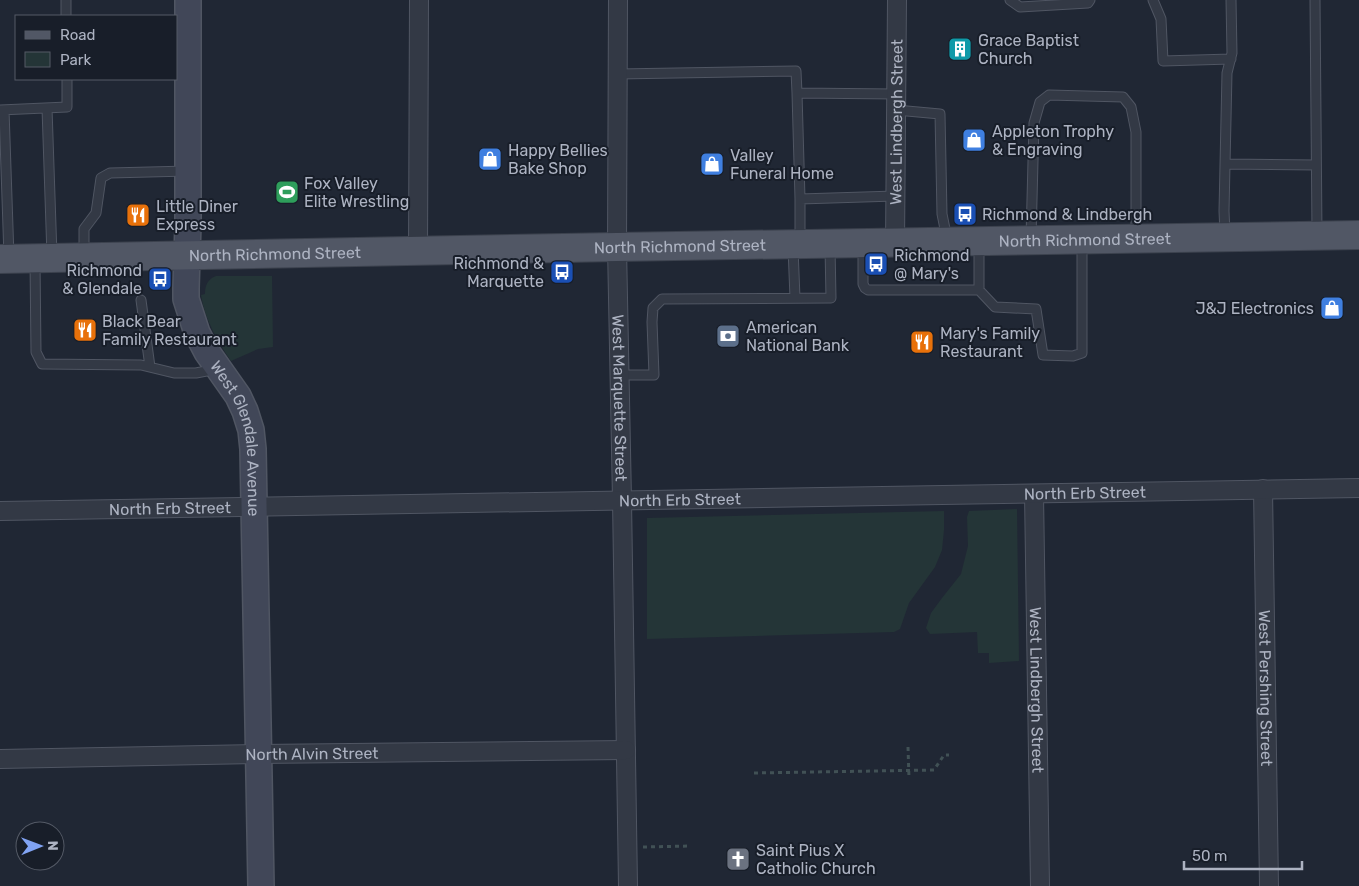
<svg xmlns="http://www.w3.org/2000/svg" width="1359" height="886" font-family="Rubik,sans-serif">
<rect width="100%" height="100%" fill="#202734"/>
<!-- green -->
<path fill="#243537" d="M216,276H272L273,347L258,349L231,361C217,340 205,320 201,295L205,294C205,285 208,279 216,276Z
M1017,509L1019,661L989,663V653H978L977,632L930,634L926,628L931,613L942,598L961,574L968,546L967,517L969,511Z
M944,511V530L942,550L935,567L909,603L900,629L894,632L647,639V518Z"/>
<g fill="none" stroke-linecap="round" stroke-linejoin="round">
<!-- lane casing -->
<g stroke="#505663" stroke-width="11">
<path id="lane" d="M66,0V16
M1010,0L1020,7L1088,3L1090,0
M1153,0L1161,19L1163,61L1231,59
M1315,0L1317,233
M618,74L796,71L797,93L896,94
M797,93L800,199
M47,108L52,256
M0,110L67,107V79
M4,110L9,257
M896,110L940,114L942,214L947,239
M1225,164L1316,165
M1225,234L1224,211L1227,73L1232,53L1231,0
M1031,238L1034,123L1040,102L1049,95L1123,97L1131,107L1136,132V236
M800,241V199L895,196
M979,245V290
M863,247V284L865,288L868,290H979L995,307L1036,309L1043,355L1073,356L1082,353V243
M793,248L795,298
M84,255V229L96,213L101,178L110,173L188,171
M35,262L36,352L42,364L141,365L174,373H196L217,369
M141,300L150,367
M619,375H654L652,322L653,308L662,299L831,298L830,247"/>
</g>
<!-- street casing -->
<g stroke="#505663" stroke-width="20">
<g id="street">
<path id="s1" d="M618,0L617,247L622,500L628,886"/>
<path id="s2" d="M895,244L897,0"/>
<path d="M418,252L419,0"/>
<path id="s3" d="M1263,489L1269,886"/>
<path id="s4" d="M1034,494L1040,886"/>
<path id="s5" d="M0,511L1359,488"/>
<path id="s6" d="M0,759L259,754L626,750"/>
</g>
</g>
<!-- secondary casing -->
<g stroke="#505663" stroke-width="28">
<g id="secondary">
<path id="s7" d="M188,0V224L186,288V299L197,333L207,352L238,396L245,411L251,430L253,449L261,886"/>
</g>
</g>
<!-- primary casing -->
<g stroke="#3c424e" stroke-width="30">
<g id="primary">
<path id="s8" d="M0,259L617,247L1359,235"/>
</g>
</g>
<!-- path -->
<path stroke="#415155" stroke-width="3" stroke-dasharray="4 4" stroke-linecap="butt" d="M908,747L909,779
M754,773L934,770L944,755H949
M643,847L691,846"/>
<!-- lane -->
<use href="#lane" stroke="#333945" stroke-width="9"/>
<!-- street -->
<use href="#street" stroke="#333945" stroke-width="18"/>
<!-- secondary -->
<use href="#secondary" stroke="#414758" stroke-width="25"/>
<!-- primary -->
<use href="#primary" stroke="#515765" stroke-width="28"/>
</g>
<!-- icons -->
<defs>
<g id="building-square" transform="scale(1.25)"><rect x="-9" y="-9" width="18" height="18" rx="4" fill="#0f9aa8" stroke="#181e29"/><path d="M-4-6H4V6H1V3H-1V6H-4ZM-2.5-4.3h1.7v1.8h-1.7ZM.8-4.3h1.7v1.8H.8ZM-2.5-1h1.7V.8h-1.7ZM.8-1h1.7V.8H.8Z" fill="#fff"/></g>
<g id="shop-square" transform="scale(1.25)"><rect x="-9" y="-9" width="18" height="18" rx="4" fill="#3f7fe0" stroke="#181e29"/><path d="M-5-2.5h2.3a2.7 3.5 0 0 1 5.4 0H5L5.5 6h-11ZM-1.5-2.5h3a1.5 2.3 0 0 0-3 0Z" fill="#fff"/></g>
<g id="stadium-square" transform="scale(1.25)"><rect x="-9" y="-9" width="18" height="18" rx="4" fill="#2e9e5b" stroke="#181e29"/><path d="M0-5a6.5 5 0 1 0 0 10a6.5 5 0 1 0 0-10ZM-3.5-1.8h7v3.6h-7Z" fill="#fff"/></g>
<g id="bus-square" transform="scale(1.25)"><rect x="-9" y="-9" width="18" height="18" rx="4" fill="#1a4fb4" stroke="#181e29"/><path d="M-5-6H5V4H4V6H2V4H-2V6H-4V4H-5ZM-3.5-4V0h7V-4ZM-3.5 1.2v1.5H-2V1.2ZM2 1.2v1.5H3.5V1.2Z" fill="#fff"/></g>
<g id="restaurant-square" transform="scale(1.25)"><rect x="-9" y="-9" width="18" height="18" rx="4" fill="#e8710a" stroke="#181e29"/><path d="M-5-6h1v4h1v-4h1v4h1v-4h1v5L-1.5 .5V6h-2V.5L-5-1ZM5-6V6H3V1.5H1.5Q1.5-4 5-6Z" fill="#fff"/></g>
<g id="bank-square" transform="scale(1.25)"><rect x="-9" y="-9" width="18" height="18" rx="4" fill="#5c6f8a" stroke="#181e29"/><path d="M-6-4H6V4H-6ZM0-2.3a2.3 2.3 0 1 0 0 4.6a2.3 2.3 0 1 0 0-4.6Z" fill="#fff"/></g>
<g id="church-square" transform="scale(1.25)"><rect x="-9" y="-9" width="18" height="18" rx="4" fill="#6b7280" stroke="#181e29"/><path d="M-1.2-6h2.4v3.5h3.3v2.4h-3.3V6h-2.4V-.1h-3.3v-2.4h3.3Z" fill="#fff"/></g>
</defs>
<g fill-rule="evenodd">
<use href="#building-square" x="960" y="49"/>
<use href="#shop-square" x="974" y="140"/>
<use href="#shop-square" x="490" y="159"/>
<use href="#shop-square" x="712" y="164"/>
<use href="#stadium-square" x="287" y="192"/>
<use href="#bus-square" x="965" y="214"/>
<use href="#restaurant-square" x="138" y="215"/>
<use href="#bus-square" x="876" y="264"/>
<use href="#bus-square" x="562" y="272"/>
<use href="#bus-square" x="160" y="279"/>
<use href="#shop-square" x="1332" y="308"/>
<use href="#restaurant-square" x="85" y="330"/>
<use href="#bank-square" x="728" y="336"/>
<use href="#restaurant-square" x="922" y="342"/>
<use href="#church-square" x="738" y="859"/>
</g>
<g text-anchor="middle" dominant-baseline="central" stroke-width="4" stroke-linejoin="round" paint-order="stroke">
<!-- poi labels -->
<g font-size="16" fill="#adb3c2" stroke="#181e29" text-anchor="start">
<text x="978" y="40">Grace Baptist<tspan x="978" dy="18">Church</tspan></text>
<text x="992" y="131">Appleton Trophy<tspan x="992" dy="18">&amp; Engraving</tspan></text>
<text x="508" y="150">Happy Bellies<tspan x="508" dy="18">Bake Shop</tspan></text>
<text x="730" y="155">Valley<tspan x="730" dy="18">Funeral Home</tspan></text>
<text x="304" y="183">Fox Valley<tspan x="304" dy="18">Elite Wrestling</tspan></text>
<text x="156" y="206">Little Diner<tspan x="156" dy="18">Express</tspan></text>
<text x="982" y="214">Richmond &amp; Lindbergh</text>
<text x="894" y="255">Richmond<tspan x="894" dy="18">@ Mary's</tspan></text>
<text x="544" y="263" text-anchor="end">Richmond &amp;<tspan x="544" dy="18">Marquette</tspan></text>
<text x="142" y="270" text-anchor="end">Richmond<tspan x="142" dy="18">&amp; Glendale</tspan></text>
<text x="1314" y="308" text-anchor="end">J&amp;J Electronics</text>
<text x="102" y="321">Black Bear<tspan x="102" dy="18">Family Restaurant</tspan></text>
<text x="746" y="327">American<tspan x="746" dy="18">National Bank</tspan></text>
<text x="940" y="333">Mary's Family<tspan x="940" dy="18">Restaurant</tspan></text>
<text x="756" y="850">Saint Pius X<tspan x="756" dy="18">Catholic Church</tspan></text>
</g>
<!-- street labels -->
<g font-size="16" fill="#adb3c2" stroke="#181e29">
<text stroke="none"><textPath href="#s2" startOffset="122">West Lindbergh Street</textPath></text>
<text stroke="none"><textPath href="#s8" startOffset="1085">North Richmond Street</textPath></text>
<text stroke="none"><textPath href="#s8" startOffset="680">North Richmond Street</textPath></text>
<text stroke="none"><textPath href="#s8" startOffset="275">North Richmond Street</textPath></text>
<text stroke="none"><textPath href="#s1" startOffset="398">West Marquette Street</textPath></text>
<text stroke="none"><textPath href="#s7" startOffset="451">West Glendale Avenue</textPath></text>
<text stroke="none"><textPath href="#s5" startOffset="1085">North Erb Street</textPath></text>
<text stroke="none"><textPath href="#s5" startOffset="680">North Erb Street</textPath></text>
<text stroke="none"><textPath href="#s5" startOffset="170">North Erb Street</textPath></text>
<text stroke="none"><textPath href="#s3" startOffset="199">West Pershing Street</textPath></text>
<text stroke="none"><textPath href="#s4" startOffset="196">West Lindbergh Street</textPath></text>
<text stroke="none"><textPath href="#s6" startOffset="312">North Alvin Street</textPath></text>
</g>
</g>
<!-- legend -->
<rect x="15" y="15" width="162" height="65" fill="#181e29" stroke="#545a66"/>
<rect x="25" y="31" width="25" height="8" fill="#515765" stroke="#545a66"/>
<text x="60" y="40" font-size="15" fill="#adb3c2">Road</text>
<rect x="25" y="52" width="25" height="15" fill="#243537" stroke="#545a66"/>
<text x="60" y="65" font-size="15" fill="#adb3c2">Park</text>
<!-- north arrow -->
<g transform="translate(40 846) rotate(89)"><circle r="24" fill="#181e29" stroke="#545a66"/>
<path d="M0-4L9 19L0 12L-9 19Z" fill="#81a3f3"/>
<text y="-8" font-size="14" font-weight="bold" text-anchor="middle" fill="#adb3c2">N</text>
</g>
<!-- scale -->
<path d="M1184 861v8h118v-8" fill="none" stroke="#adb3c2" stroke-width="2.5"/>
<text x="1192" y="861" font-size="15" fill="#adb3c2" stroke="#181e29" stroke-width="4" paint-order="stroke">50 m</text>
</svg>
